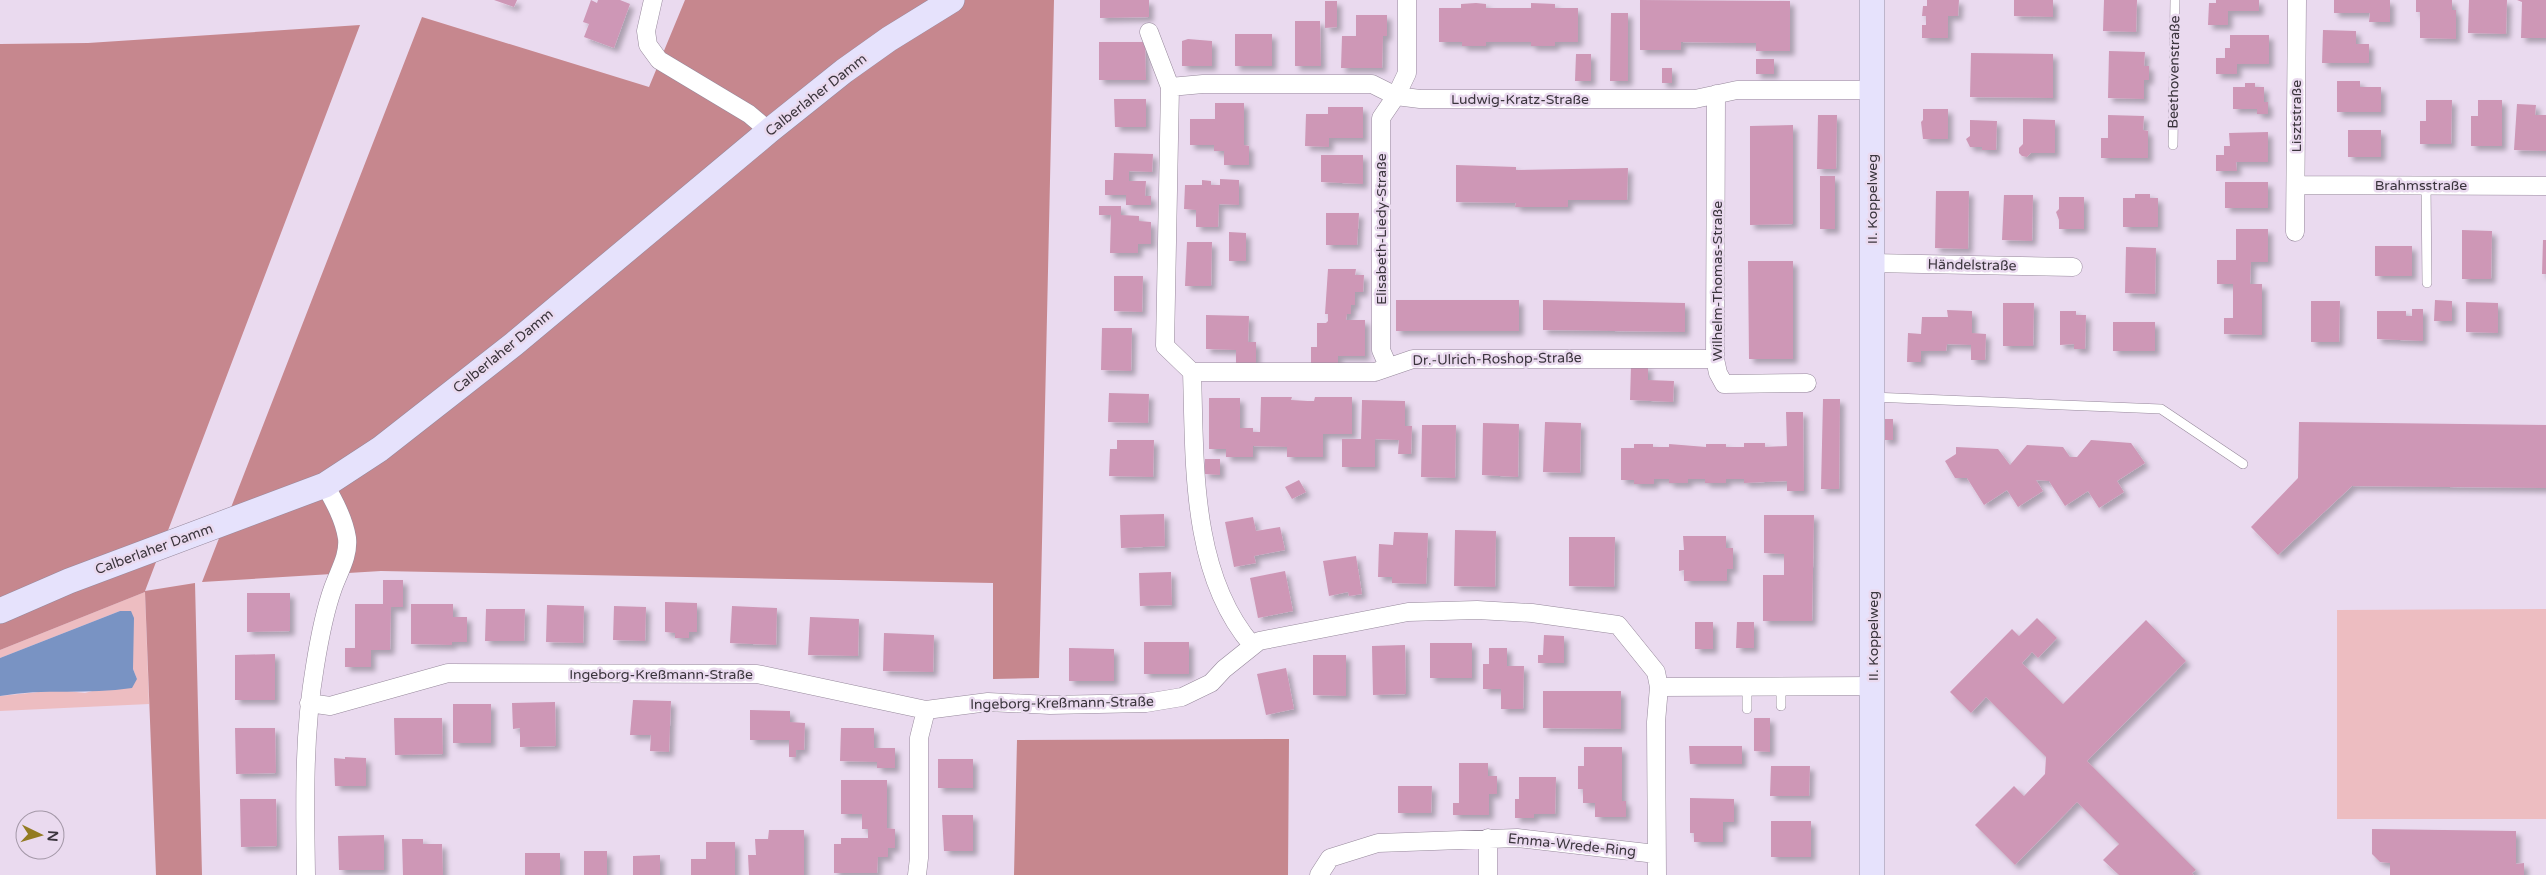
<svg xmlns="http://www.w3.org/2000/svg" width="2546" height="875" font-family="'Varela Round',sans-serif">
<defs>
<filter id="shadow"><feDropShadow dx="4.5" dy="4.5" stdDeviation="2.5" flood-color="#0004"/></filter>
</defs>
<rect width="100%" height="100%" fill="#eadaef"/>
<!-- green -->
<path fill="#edbdc1" d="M145,592L149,704L0,711V696L58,690L85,693L137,679L133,669V657L120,611L0,658V650Z
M2546,609V819H2337V610Z"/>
<!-- forest -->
<path fill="#c6878e" d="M685,0H1054L1039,678L993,679V583L381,571L202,582L422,17L649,87Z
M360,25L145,591L195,583L202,875H156L145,592L0,650V44L88,43Z
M1289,739L1288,875H1014L1017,740Z"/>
<!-- water -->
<path fill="#7993c3" d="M120,611H131L134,618L133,669L137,679L132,688C88,695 44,688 0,696V658Z"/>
<!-- building -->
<path fill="#ce97b6" filter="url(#shadow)" d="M494,0H517L514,7Z
M591,0L597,3L598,0H620L630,4L614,48L584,37L589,24L583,22Z
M1100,0H1149V17L1100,18Z
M1640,0L1790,1V51H1756V43H1740L1681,42V50H1640Z
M1927,0H1959L1958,16H1948V38H1922V25H1926V16H1922L1923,6H1927Z
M2014,0H2053V17L2014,16Z
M2104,0H2137L2136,32L2103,31Z
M2216,0H2259V11H2228V25H2208L2209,3H2216Z
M2334,0H2390V22H2369L2370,13H2334Z
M2416,0H2452V10H2456V39L2420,38V12H2416Z
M2469,0H2507L2506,34L2468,33Z
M2517,0H2546V38H2521L2522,2Z
M1325,1H1337V27L1325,28Z
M1476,3L1486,4V8H1531V3L1555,4V8H1578V42H1555V46H1531V42H1486V46H1462V42H1439V8H1461V4Z
M1611,13H1628V81H1610Z
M1356,15H1387V36H1383L1382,68H1341L1342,36H1356Z
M1295,21H1320L1321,66H1295Z
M2323,30L2356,31V44H2369V63H2322Z
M1235,34H1272V66H1235Z
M2230,35H2269V64H2237V74H2216V58H2225V48H2230Z
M1188,39L1212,41V66H1182V41Z
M1099,42H1145L1146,80H1099Z
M2109,51L2145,52L2144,66H2149V80H2144V99L2108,98Z
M1971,53L2053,54V98L1970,97Z
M1576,54H1591V81H1575Z
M1756,59H1774V74H1756Z
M1662,68H1672V83H1662Z
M2337,81H2360V87H2381V112H2337Z
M2245,83H2255V87H2264V102H2268V114H2257V109H2233V87H2245Z
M1114,99H1146V127H1115Z
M2426,100H2452L2451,144H2420V121H2426Z
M2478,100H2502V146H2471V116H2478Z
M1215,103H1244V145L1249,146V165H1224V151H1214V145H1190V119H1215Z
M2517,104L2536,105L2535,115H2546V151L2514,150Z
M1328,107H1363V138H1329V147L1305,146L1306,114H1328Z
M1923,109H1948V139H1923L1921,122L1923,120Z
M1818,115H1837L1836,169H1817Z
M2108,115L2144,116L2143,130L2148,131V158H2101V138H2108Z
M2023,119L2055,120V153H2031L2027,157L2022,156L2019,153V148L2023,144Z
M1970,120L1997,121L1996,150H1982V147H1970L1966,139L1970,136Z
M1793,125V224L1750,225V126Z
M2348,130H2381V157H2348Z
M2268,132V162H2236L2237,171H2216V155H2224V146H2230L2229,133Z
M1114,153L1153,154L1152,172L1129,171V181H1146L1145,196H1151V205H1126V195H1105V180H1113Z
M1321,155H1363V184L1321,182Z
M1456,165L1516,167V170L1628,168L1627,200H1568V207H1515L1516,203L1456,202Z
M1820,176H1835V229H1820Z
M1220,179L1239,180V205L1219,204L1218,227H1196V210L1184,209L1185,185H1202V180L1211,181V185H1220Z
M2225,182H2268V208H2225Z
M1936,191H1969L1968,249L1935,248Z
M2135,194H2150V198H2158V227H2123V198H2135Z
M2004,195H2033L2032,241L2002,240Z
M2059,197H2084V229H2059V220L2056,212L2059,209Z
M1099,206H1121V215L1139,216V221L1151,222V244H1138V253H1110L1111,215H1099Z
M1326,213H1359L1357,245H1326Z
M2236,229H2268V262H2251L2250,284H2262V335L2224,334V318H2233V284H2217V260H2236Z
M2462,230L2492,231L2491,279H2462Z
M1229,232L1246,233V261H1229Z
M2543,240H2546V274H2542Z
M1187,242H1212L1211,286H1185Z
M2375,246H2412V276H2375Z
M2126,247L2156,248L2155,294L2125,293Z
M1748,261H1793V359H1749Z
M1328,269H1356L1355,275H1364L1363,292H1355V305H1351V314H1347L1346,320H1365V356H1338V366H1311V347H1317V323H1326L1328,321V314H1325Z
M1114,276H1143L1142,312L1114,311Z
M1396,300H1519V331H1396Z
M1543,300L1685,303V332L1543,330Z
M2435,300L2452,301V321H2434Z
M2311,301H2340L2339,342H2311Z
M2466,302L2498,303V333L2466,332Z
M2003,303H2034L2033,346H2003Z
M2412,309H2423V341L2377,339V311H2406V316H2412Z
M1947,310L1972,311V333L1986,334L1985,360H1971V345L1947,344L1946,351H1921V362H1907L1908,333L1921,334L1922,317H1948Z
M2060,311H2076V315H2086L2085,349H2074V344L2060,345Z
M1206,315L1249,316L1248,342H1256V363H1236V350L1206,349Z
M2113,322H2155V351H2113Z
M1102,328H1132L1131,371L1101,370Z
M1631,366H1648V380L1674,381L1673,402L1630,400Z
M1109,393L1149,394L1148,423L1108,422Z
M1261,397H1292L1291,400L1308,401H1314L1315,397H1352V434H1323V457H1287V447L1253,446V457H1226V449H1209V398H1240V428H1253V432H1260Z
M1823,399H1840L1839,489H1821Z
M1362,400L1405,401V426H1412L1411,454H1398L1399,440L1375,439V467H1342V439H1361Z
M1786,412H1803L1804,491H1787V481L1744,483V479H1726V483H1705V479H1688V483H1669V479H1654V484H1634V480H1621V448H1634V444H1653V447H1669V444L1706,447V444H1726V447H1744V443H1765V447L1787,446Z
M1883,419H1893V440H1883Z
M1545,422L1581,423L1580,473L1543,472Z
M2299,422L2546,425V488L2352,486L2278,555L2251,527L2298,478Z
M1483,423L1519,424L1518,477L1482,475Z
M1422,425H1456L1455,478L1421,477Z
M1117,440H1154L1153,477L1109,476L1110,449H1117Z
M2091,440L2131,443L2145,463L2117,481L2124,492L2099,508L2088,491L2065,506L2049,481L2036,480L2043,491L2018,507L2007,490L1984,505L1967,478H1955L1945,461L1956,454V447L1998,449L2010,465L2027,445L2063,447L2070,457H2077Z
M1205,459H1220V475L1204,474Z
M1299,480L1306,492L1292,499L1285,487Z
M1164,514L1165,546L1121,548L1120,515Z
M1764,515H1814L1812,621H1763V575H1784V554L1764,553Z
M1253,517L1256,531L1280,527L1285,550L1254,556L1256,563L1234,567L1225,522Z
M1455,530L1496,531L1495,587L1454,586Z
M1394,532L1428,533L1426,584L1392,583V577H1378L1379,544L1393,545Z
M1683,536H1726V548H1733V569H1727V581H1684V570L1679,571V550H1684Z
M1569,537H1615L1614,587L1569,586Z
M1356,556L1362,594L1349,596L1348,592L1329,596L1323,561Z
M1285,571L1293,611L1258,618L1250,578Z
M1171,572L1172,605L1140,606L1139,573Z
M383,580H403V607H391L390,650H371V667H345V648H355V604H383Z
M247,593H290V631L247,632Z
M665,602L697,603V632H689V638H675V633L665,632Z
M411,604H453V617H467V642H452V645L411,644Z
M547,605L584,606L583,643L546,642Z
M614,606L646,607L645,641L613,640Z
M732,606L777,608L776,645L730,643Z
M486,609H525L524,641H485Z
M810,617L859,619L858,656L808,655Z
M2037,618L2057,638L2038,658L2032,652L2022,663L2063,704L2146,620L2186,661L2087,761L2196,870L2192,873L2194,875H2119L2103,860L2119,844L2077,802L2015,865L1975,825L2014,786L2024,796L2045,774L2046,757L1986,697L1971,713L1950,692L2012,629L2019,636Z
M1695,622H1713V649H1695Z
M1737,622H1754V648H1736Z
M884,633L934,635L933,672L883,671Z
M1544,635L1564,636V663H1538V655H1543Z
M1144,642H1189V674H1144Z
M1430,643H1472V678H1430Z
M1405,645L1406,694L1373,695L1372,646Z
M1069,648L1114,649V681H1069Z
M1489,648H1507V666H1524L1523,709H1501V689H1483V664H1489Z
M275,654V700H235V655Z
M1313,655H1346V696L1313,695Z
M1286,668L1294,709L1266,715L1257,674Z
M1543,691H1621V729L1543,728Z
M633,700L671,701L669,752L650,751L651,735H630Z
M555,702L556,746L520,747V728L513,729L512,703Z
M453,704H491V743H453Z
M750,710L790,711V722L805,723L804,750H796V757H789V740H750Z
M394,718H442L443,754L395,755Z
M1754,718H1770V752L1754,751Z
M235,728H275L276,773L236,774Z
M841,728H874V748H895V768H877V762L840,761Z
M1689,746H1742V764H1690Z
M1584,747H1622V801H1626V817H1595V803H1583V789H1578V766H1584Z
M345,757L366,758V786H335L334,758L345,759Z
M938,759H973V788H938Z
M1459,763H1488V776H1497V794H1489V815H1453V803H1459Z
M1771,766H1810L1809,796H1770Z
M1519,777H1556L1555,814H1534V818H1515V799H1519Z
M841,780H887V828L895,829V848H888V857H878L877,873H834V844H841V838H868V829H862V814H841Z
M1398,786H1432L1431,813H1398Z
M1690,798L1734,799V822H1723V842H1694V833H1690Z
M240,799H276L277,846L241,847Z
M942,815H973V851H944Z
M1771,821H1811V857H1771Z
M2372,829L2516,831V864L2524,863V875H2390V863L2380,862L2372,854Z
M769,830H804V875H749L748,855H756L755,839H768Z
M384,835V870H339L338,836Z
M402,839H423V844H442L443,875H403Z
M706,842H735V875H691V859H706Z
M584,851H607V875H584Z
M525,853H560V875H525Z
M660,855V875H633V856Z"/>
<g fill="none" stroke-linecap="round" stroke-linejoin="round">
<!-- lane casing -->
<g stroke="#96889b" stroke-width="10">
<path id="lane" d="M2173,145L2175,0
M2426,185L2427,283
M1872,397L2161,409L2243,464
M1781,706V687
M1747,709V687"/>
</g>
<!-- street casing -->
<g stroke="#96889b" stroke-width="19">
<path id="street" d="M653,0L646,31L648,45L659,60L749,114L769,131
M1149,32L1170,87L1165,346L1192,372C1195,462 1190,573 1252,645
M1170,87L1203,84H1372L1396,96L1420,99H1695L1737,90H1872
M1716,94L1715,359L1718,373L1724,384L1807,383
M2296,185L2546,186
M2295,232L2297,0
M1872,263L2073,267
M1388,366L1381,350V118L1396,96L1407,73V0
M1192,372H1375L1413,359H1715
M309,703L330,706L448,673L757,674L926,710L988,702L1050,705L1146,703L1182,697L1211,683L1224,669L1259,641L1408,612L1477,610L1532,613L1618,625L1656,672L1659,687L1873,686
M1488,838V875
M306,875C305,805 303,736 315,666C319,641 324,613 333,588C339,571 349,556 347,538C344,519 334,501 325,485
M917,875L919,858V738L926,710
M1319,875L1330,858L1378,843L1517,838L1656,854
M1657,875L1656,722L1659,687"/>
</g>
<!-- secondary casing -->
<g stroke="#96889b" stroke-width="26">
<path id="secondary" d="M0,611L69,581L325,485L380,449L514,344L769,131L844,71L889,39L952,0
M1872,875V0"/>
</g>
<!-- lane -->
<use href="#lane" stroke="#fff" stroke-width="9"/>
<!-- street -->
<use href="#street" stroke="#fff" stroke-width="18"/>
<!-- secondary -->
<use href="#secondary" stroke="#e6e2fc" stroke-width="25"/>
</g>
<g text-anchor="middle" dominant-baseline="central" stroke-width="5" stroke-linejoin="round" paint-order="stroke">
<!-- street labels -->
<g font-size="14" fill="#3b353d" stroke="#eadaef">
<text transform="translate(2174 72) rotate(-89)">Beethovenstraße</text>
<text transform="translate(816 95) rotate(-38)">Calberlaher Damm</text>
<text x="1520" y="99">Ludwig-Kratz-Straße</text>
<text transform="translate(2296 116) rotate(-90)">Lisztstraße</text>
<text x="2421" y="185">Brahmsstraße</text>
<text transform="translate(1872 199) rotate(-90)">II. Koppelweg</text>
<text transform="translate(1381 229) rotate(-90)">Elisabeth-Liedy-Straße</text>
<text transform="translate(1972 265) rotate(1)">Händelstraße</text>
<text transform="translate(1717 281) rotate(-90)">Wilhelm-Thomas-Straße</text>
<text transform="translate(503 351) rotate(-39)">Calberlaher Damm</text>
<text transform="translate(1497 359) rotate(-1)">Dr.-Ulrich-Roshop-Straße</text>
<text transform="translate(154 549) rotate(-20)">Calberlaher Damm</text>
<text transform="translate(1873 636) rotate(-90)">II. Koppelweg</text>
<text x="661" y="674">Ingeborg-Kreßmann-Straße</text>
<text transform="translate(1062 703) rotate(-1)">Ingeborg-Kreßmann-Straße</text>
<text transform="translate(1572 845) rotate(6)">Emma-Wrede-Ring</text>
</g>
</g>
<!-- north arrow -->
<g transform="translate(40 835) rotate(95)"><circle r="24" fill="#eadaef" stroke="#a498a8"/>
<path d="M0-4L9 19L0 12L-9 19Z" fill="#937b22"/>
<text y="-8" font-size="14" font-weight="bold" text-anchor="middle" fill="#3b353d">N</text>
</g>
</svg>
